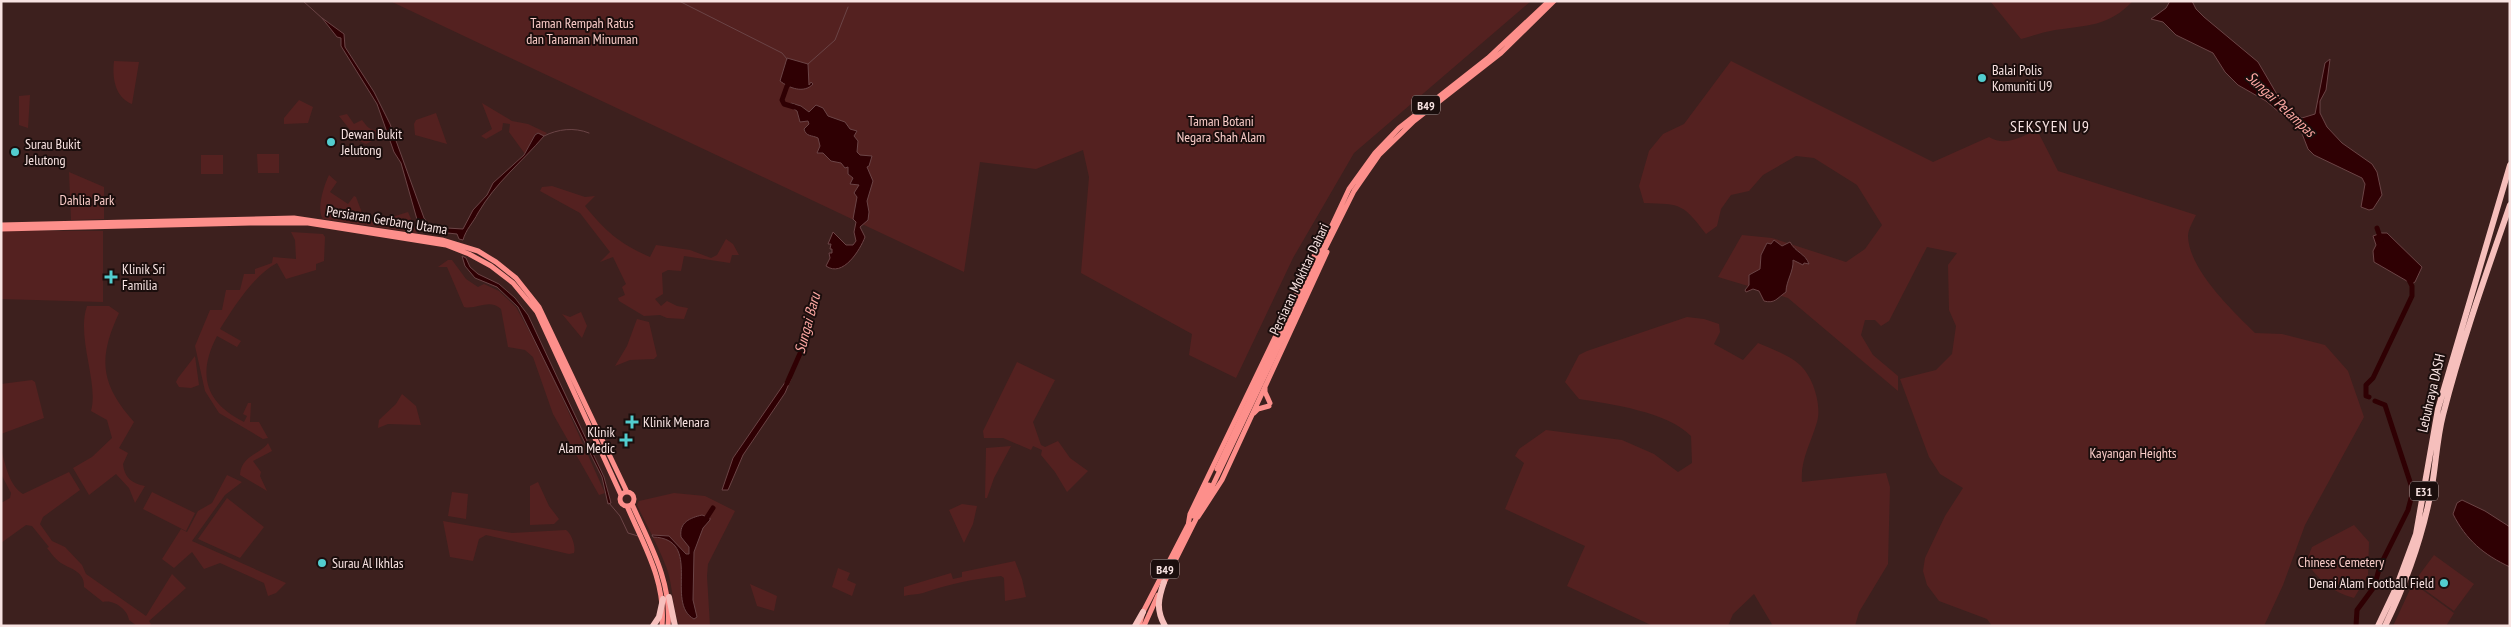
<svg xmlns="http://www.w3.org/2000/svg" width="2511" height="627" font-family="'PT Sans Narrow',sans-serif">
<rect width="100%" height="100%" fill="#3d201e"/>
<!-- green -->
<path fill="#542120" d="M390,1H1531L1354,153L1293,258L1236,378L1189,355L1192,334L1081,273L1089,177L1083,150L1036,169L980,162L964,272L862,224L868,219L869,212L867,201L856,221Z
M1990,1H2133C2108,27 2087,25 2055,30C2043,32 2032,36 2021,39Z
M114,61L139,62L132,104C115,97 112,78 114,61Z
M1731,61L1933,162L1989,137C2006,147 2020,137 2037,130L2058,171L2196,215C2193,221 2188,230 2188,236C2189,270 2232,310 2255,333L2282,334L2325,345L2348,371L2364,417L2305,525L2283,585L2264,626H1992L1987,619L1939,601L1927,585L1923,571L1925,558L1945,516L1963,488L1940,474L1929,457L1900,379L1936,370L1952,354L1956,326L1949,310L1948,265L1957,253L1927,247L1889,321L1881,326L1875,320H1865L1861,335L1873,355L1898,376V391L1788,298L1718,277L1742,235L1772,238L1846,262L1865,249L1882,225L1857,185L1814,158L1796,156L1763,175L1749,191L1731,195L1721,209L1717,226L1706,234C1683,204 1682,204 1644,203L1639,186L1649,151L1663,134L1684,124Z
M30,95L28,128L19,125V96Z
M299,100L313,107L308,123L284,124V118Z
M482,103L512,121L528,124L547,133L544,136L536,133L525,154L509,132L510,124L503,123L502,130L486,139L481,136L492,129Z
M436,113L447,144L415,135L414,124L416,120Z
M347,114L354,124L362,120C368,128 372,133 382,128L384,135L366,144L359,141L339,116Z
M257,154H279V173H258Z
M201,155H223V174H201Z
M69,172L104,187V219L71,220Z
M329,175L337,182L330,192L348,204L354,196L356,197L364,218L376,222L408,212L417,233L323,219C316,210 324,185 329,175Z
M552,186L585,197L595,196L585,206C605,231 620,244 650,257L656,245L690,250L711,258L717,255L726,239L733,244L739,255H732L730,263L684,256L681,271L668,270L662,273L663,294L655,299L661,306L667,301L677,306L688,308L684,319L667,318L660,315L644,316L619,301L618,298L625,295L622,287L626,284L613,257L600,262L610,252L580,213L540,191L542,187Z
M1,231H103V302L1,299Z
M291,232L323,234L325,237L324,261L316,264V270L286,279L277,263C254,275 234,307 220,329L241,341L237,347L217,336C197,374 205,403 244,422L247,416L243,414L248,403H251L250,422H259L268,438L263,439L219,413L205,391L195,346L210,310H222L226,290H240L244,274H255V269L272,263L273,257L296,259L295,240Z
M448,260H452L466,279L478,287L484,284L499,291L516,307L546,362L605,493L599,495L553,414L533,357L525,350L508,347L501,309C489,298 477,310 464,307L447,267H438Z
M87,306H109L119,313C98,358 100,384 134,422L119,448L128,453L123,464C124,477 132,484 145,486L135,503L129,488L116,474L89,495L73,468L92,457L112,438L107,420L91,411C99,383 76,337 87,306Z
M581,312L587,326L582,338L562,314L570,317Z
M1687,317L1704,319L1719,324L1720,332L1714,344L1743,360L1758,343C1772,349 1789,355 1800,365C1813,377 1822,405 1817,422C1811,443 1800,460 1802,482L1886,473L1890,487L1888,564L1859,612L1855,626H1773L1754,594L1733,614L1728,626H1653L1567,586L1585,546L1505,509L1524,463L1515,456L1519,449L1546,430L1622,440L1654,454L1678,472L1692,463L1691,436C1668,412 1611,404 1579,399L1565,382L1579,355L1587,351Z
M637,319L649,322L657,356L654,359L630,360L615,366L627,346Z
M195,356L199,385L191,388L179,387L176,382L178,378Z
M1017,362L1055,380L1033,422L1041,445L1045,447L1058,441L1070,458L1088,471L1067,492L1055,472L1041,455L1042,450L1033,446L1031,450L1003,438H984L983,431Z
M32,380L35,382L44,418L1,434V384Z
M402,394L416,406L421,425L388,424L378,428L379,420L396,404Z
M268,443L272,451L253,461L261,472L260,476L267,491L240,475C241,455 261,454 268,443Z
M1011,446L994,478L987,498H985L986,448Z
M1,449C5,463 9,486 23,494L69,472L80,490L43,517L40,524L52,541L65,547L82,565L86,574L146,616L172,574L186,588L149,621L152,626H137L129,620C128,610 114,599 103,602L84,587C85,571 70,569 61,563C56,560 51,553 47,548L49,547L32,526L26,525L1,543V503L10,498L11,493L1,474Z
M227,475L242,482L225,495L192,541L286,583L276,593L268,596L264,583L220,563L204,569L192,552L174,568L162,559L181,529L187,532L198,511L212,503Z
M538,482L549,506L559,519L554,524L530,525V486Z
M152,492L195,513L186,531L143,509Z
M452,492L468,494L466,519L448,516Z
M674,493L705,496L735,511L708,564L707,576L710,626H680C673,613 673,586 667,569C659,547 647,526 637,505L639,501Z
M227,498L264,527L240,558L198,539Z
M962,504L977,506L973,524L964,543L949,510Z
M443,521L512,533L566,530C572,534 576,547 574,553L569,554L486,535L479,539L473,561L450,557Z
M2354,525L2369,542L2368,575L2354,598C2332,592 2319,580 2306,562L2312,547Z
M2434,555L2474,584L2454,611L2414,582Z
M1015,561L1022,579L1026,597L1005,601L1004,578L1001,576C973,579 949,584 923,593C917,595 910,594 904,596V587L951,573L953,579L962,577V572Z
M838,568L850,573L847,580L856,584L852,596L832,587Z
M2413,583L2454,613L2446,626H2393Z
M750,584L777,596L774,611L757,606Z"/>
<!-- water -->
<path fill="#2f0003" stroke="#6b4446" d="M2170,1H2192L2196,9L2204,17L2258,62L2282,103L2302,118L2315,114L2325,63L2330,59L2326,90L2320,101V113L2327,127L2342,143L2372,164L2377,172L2382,195L2373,209L2369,210L2361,207L2365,184L2362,178L2314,155L2308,149L2301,131L2266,101L2238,85L2225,72L2213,53L2176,35L2163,22L2151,19L2166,8Z
M322,18L344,34L345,47L374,92L390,124L424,218L431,227L463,229L473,210L487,195L493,183L524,155L535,135L538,133L544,136C521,163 496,182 478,213C473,223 466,229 463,240L459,239L457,234L429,231L418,223L401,163L394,152L377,104L341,46V38L337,37Z
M787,58L808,64L809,85L811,82L813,84C804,94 789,88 780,81Z
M791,103L801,106L809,112L816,105L823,108L828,116L845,122L850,129L857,131L854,136L858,141L857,152L860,155L872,156L869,166L867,167L873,181L867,201L869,212L868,220L860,227L865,237C860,250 843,278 826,266L830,258L829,253H832V249H830L831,244H828L833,232L846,245H853L856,241L854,232L856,222L853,219L857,197L854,193L859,185L850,184L853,178L848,174V167L845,168L841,163L831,161L823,153H817L820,146L818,138C812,135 806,137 804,129L809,124L808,121L800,122L797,111L789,106Z
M2381,233H2387L2422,267L2415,282L2412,284L2374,262L2373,251L2376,245L2373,236Z
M1774,240L1782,246L1790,242C1796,253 1805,253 1809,264L1804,263L1803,265L1793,260C1794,271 1786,281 1786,292C1777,298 1775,304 1764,301L1759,291L1753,289L1746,292L1745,290L1749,285V275L1760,269L1761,255L1767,243L1771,244Z
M462,256L466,258L470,267L478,274L499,284L515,298L528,315L604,477L611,503L608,504L602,477L592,457L518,307L497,287L475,278L465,266Z
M788,378L791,379L785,393L743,455L728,490H722L733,458Z
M2462,500L2485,511L2510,527V567C2484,555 2466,540 2453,514L2457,503Z
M702,515L710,518V520L703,528L694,552L693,600L697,617L694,619C664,603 704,539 653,537L652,535L669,536L686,554H689V547L681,537C679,522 690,518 702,515Z"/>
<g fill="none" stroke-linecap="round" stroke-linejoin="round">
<!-- stream -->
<path stroke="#6b4446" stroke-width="1" d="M303,1L323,19
M679,1L782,53L787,59
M808,64L835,40L848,7
M544,136C558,129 574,127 589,133
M609,503L620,516L628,533L638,536"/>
<!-- river -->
<path stroke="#2f0003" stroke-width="5" d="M791,82L787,86L782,100L784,104L794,107
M2377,228L2381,240
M787,383L802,349
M2369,397L2366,396V385L2373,378L2412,296V286L2408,278
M704,522L713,508
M2356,626L2357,610L2374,587L2380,566L2408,510L2413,491L2385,405L2375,401"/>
<!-- major -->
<path stroke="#fd8f8b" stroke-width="5" d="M1,225L294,218L442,240L478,251L496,262L516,278L539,307L627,492
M1,229L250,223H308L446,245L469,254L491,266L513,283L537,312L621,495
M1319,253L1349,189L1375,153L1399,128L1488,58L1549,1
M1322,255L1354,191L1379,155L1414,121L1501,53L1554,1
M1265,386V392L1270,403
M1254,413L1258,409L1269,406
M620 499a7 7 0 1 1 14 0a7 7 0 1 1-14 0Z
M632,504C649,543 672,581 668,626
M627,506C644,546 666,581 662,626
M1193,516L1209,485
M1198,517L1222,480L1327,252
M1188,526L1190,514L1318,248
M1163,585L1212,487
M1139,626L1143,612L1189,523
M1144,626L1158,595"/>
<!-- highway -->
<path stroke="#f6bfbc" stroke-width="6" d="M1164,582C1158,599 1156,610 1165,626
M669,597L675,626
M653,626L659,617L663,599
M1135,626L1143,612
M2378,626L2396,588L2416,534L2438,409L2510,165
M2385,626C2407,581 2423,536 2432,486C2436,463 2437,438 2443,415C2461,344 2486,274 2510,205"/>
<!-- major-bridge -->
<path stroke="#fd8f8b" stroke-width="5" d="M1217,469L1319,253
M1212,487L1322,255"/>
</g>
<!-- markers -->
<g fill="#52cdcf" stroke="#1b0e0d" stroke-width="2">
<circle cx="1982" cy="78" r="5"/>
<circle cx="331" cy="142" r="5"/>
<circle cx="15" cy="152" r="5"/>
<path d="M108.5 269.5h5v5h5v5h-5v5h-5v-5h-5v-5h5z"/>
<path d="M629.5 414.5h5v5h5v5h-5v5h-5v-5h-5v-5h5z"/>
<path d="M623.5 432.5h5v5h5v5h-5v5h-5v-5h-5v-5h5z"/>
<circle cx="322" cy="563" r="5"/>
<circle cx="2444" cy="583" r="5"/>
</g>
<g text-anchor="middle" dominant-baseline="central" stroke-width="4" stroke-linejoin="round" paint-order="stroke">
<!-- shield labels -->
<g fill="#1b0e0d" stroke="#b6a3a2" stroke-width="1">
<rect x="1412" y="95.5" width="28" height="19" rx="4"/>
<rect x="2410" y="481.5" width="28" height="19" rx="4"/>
<rect x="1151" y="559.5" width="28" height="19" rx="4"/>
</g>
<g font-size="12" font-weight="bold" fill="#f8e3e2">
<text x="1426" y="105">B49</text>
<text x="2424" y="491">E31</text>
<text x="1165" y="569">B49</text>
</g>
<!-- park labels -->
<g font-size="14" fill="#f9ccc8" stroke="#1b0e0d">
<text x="582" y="23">Taman Rempah Ratus<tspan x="582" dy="16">dan Tanaman Minuman</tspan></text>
<text x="1221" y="121">Taman Botani<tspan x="1221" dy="16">Negara Shah Alam</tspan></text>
<text x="87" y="200">Dahlia Park</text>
<text x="2133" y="453">Kayangan Heights</text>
<text x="2341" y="562">Chinese Cemetery</text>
</g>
<!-- poi labels -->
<g font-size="14" fill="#f8e3e2" stroke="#1b0e0d" text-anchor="start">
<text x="1992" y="70">Balai Polis<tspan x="1992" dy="16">Komuniti U9</tspan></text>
<text x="341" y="134">Dewan Bukit<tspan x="341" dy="16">Jelutong</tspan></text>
<text x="25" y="144">Surau Bukit<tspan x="25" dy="16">Jelutong</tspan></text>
<text x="122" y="269">Klinik Sri<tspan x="122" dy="16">Familia</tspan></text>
<text x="643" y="422">Klinik Menara</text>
<text x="615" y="432" text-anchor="end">Klinik<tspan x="615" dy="16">Alam Medic</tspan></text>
<text x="332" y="563">Surau Al Ikhlas</text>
<text x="2434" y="583" text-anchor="end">Denai Alam Football Field</text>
</g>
<!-- street labels -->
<g font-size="14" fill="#f8e3e2" stroke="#1b0e0d">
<text transform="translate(387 220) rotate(9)">Persiaran Gerbang Utama</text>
<text transform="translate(1299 279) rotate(-65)">Persiaran Mokhtar Dahari</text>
<text transform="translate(2431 393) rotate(-77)">Lebuhraya DASH</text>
</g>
<!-- water labels -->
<g font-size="15" font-style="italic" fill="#fea8a3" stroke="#1b0e0d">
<text transform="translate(2281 104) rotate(43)">Sungai Pelampas</text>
<text transform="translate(807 323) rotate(-75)">Sungai Baru</text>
</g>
<!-- quarter labels -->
<g font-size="16" letter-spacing="1" fill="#f8e3e2" stroke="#1b0e0d">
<text x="2050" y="126">SEKSYEN U9</text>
</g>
</g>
<!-- border -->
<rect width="2511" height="627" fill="none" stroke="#f8e3e2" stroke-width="5"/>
</svg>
